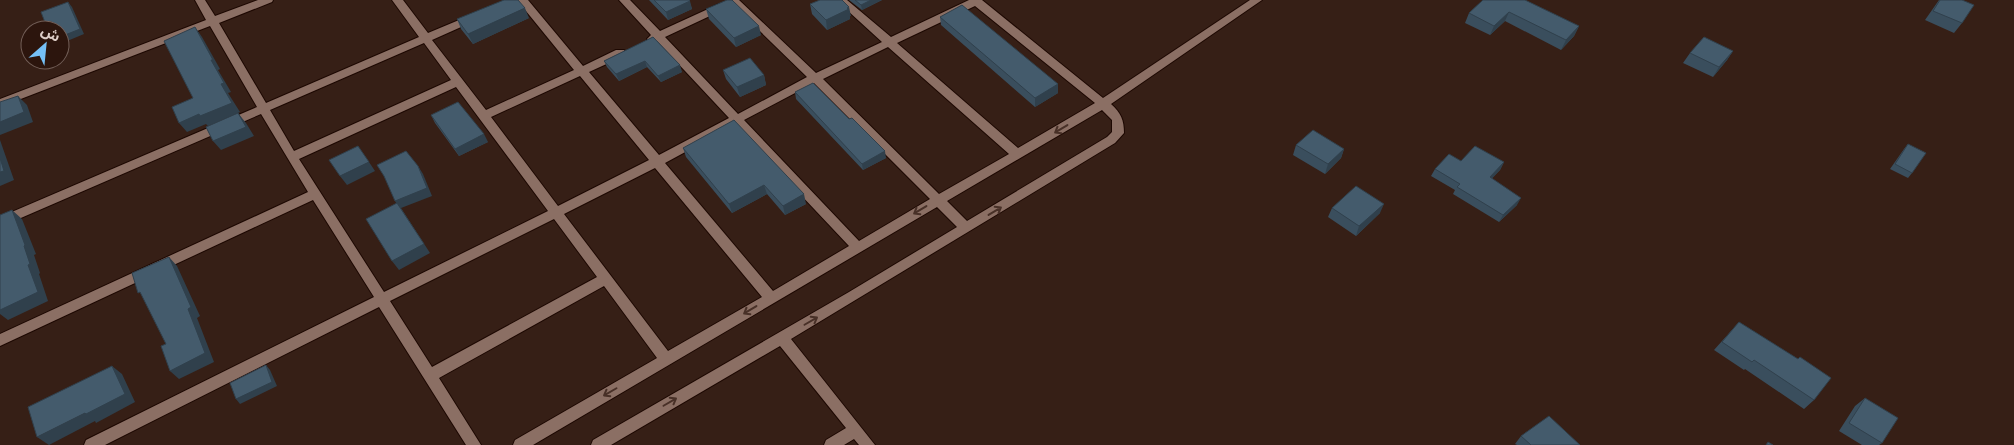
<svg xmlns="http://www.w3.org/2000/svg" width="2014" height="445" font-family="'Open Sans','Noto Sans Arabic',sans-serif">
<rect width="100%" height="100%" fill="#361f16"/>
<g fill="none" stroke-linecap="round" stroke-linejoin="round">
<!-- minor casing -->
<g stroke="#1d0802" stroke-width="2">
<path id="minor" d="M195,0H205L215,16L258,0H273L272,2L219,23L266,103L419,37L392,0H403L428,33L471,15H479L480,17L479,19L432,40L486,110L574,70L517,0H528L583,66L616,50H624L625,53L624,56L589,72L659,155L729,118L657,41L648,42L647,39L651,35L619,0H630L660,31L719,4H727L728,6L727,8L665,37L738,114L807,77L728,0H739L816,73L882,42L836,0H847L891,37L969,0H982L1103,98L1250,0H1262L1111,104C1121,113 1124,120 1124,133L1115,143L791,339L875,445H859L854,439L844,445H824L826,440L846,428L780,346L611,445H591L593,440L849,292L957,227L937,207L533,445H513L515,440L657,358L604,286L439,378L481,445H466L379,307L105,445H84L86,440L374,297L313,200L0,346V334L308,192L261,114L0,227V217L257,107L210,26L0,107V99L206,20ZM975,6L1095,103L1018,148L897,43ZM424,43L451,80L294,151L270,110ZM888,47L1009,154L939,194L823,79ZM580,76L649,160L558,206L491,117ZM814,83L930,199L859,241L744,120ZM456,87L548,211L384,292L299,159ZM1102,110L1112,120V132L1107,137L967,221L947,201ZM735,125L849,246L773,291L665,163ZM655,168L762,297L668,351L564,214ZM554,219L597,277L432,367L390,301Z"/>
</g>
<!-- minor -->
<use href="#minor" fill="#8b6f64" fill-rule="evenodd"/>
</g>
<!-- wall -->
<path fill="#3a4e5d" d="M649,0H689L692,9L668,20Z
M849,0H882L862,10Z
M1483,0L1579,26L1574,36L1561,50L1505,21L1490,35L1465,23L1469,13Z
M1939,0H1962V23L1954,33L1925,20Z
M810,4L851,16H850V19L827,30L812,14Z
M706,9L761,35L736,47L709,19Z
M940,17L1058,84V93L1035,107L941,25Z
M529,18L473,44L461,29L457,19Z
M653,37L682,72L661,82L647,67L619,81L607,67L604,61Z
M1733,51L1727,60L1713,77L1683,63L1690,53Z
M723,70L764,75L766,85L740,97L726,79Z
M795,92L849,119L886,158L863,170L796,99Z
M431,115L488,142L459,156L435,123Z
M1908,144L1912,173L1908,178L1890,169L1904,149Z
M1296,145L1344,149L1341,158L1325,174L1293,155Z
M683,148L806,204L785,215L767,194L732,213L686,157Z
M1461,161L1504,162L1500,170L1492,178L1517,205L1499,222L1453,194L1455,190L1431,176L1435,169Z
M1332,208L1380,213L1356,236L1328,217Z
M1739,322L1798,359L1814,400L1804,409L1745,369L1744,370L1714,350Z
M1865,398L1882,443L1879,445H1862L1839,431L1855,406Z
M1521,436L1580,445H1517L1515,444Z"/>
<!-- shaded-wall -->
<path fill="#30404c" d="M871,0H882L862,10L861,5Z
M690,1L692,9L668,20L666,12Z
M68,2L72,7L84,34L60,44V37Z
M849,7L851,16H850V19L827,30L826,20Z
M525,8L529,18L473,44L468,34Z
M1509,12L1505,21L1490,35L1494,26Z
M759,26L761,35L736,47L734,38Z
M1579,26L1574,36L1561,50L1566,40Z
M195,27L202,37L220,69L218,70L231,92L228,93L240,112L208,126L206,124L187,132L179,123L221,84Z
M1733,51L1727,60L1713,77L1719,67Z
M645,61L647,67L619,81L616,74Z
M680,65L682,72L661,82L658,76Z
M764,75L766,85L740,97L737,87Z
M1058,84V93L1035,107V98Z
M18,96L27,105L33,122L0,135V122Z
M238,113L246,123L254,136L221,150L213,141Z
M484,134L488,142L459,156L455,149Z
M0,140L14,180L0,186Z
M1344,149L1341,158L1325,174L1328,164Z
M885,151L886,158L863,170L862,164Z
M369,162L375,171L347,185L340,176Z
M1504,162L1500,170L1487,184L1490,177Z
M418,166L423,174L432,196L401,208L430,253L399,270L392,261L400,209L395,201Z
M764,185L767,194L732,213L729,204Z
M804,194L806,204L785,215L783,206Z
M1521,198L1517,205L1499,222L1503,215Z
M1384,204L1380,213L1356,236L1359,226Z
M12,210L22,219L36,254L34,255L40,273L39,274L48,301L8,320L0,314V310L28,265Z
M169,257L177,266L200,316L197,318L214,362L179,379L170,371L188,309Z
M266,365L270,370L277,386L240,404L236,399Z
M112,366L122,374L135,402L96,423L95,421L49,445L37,437L85,413Z"/>
<!-- building -->
<path fill="#445b6c" stroke="#30404c" d="M504,0H518L525,8L468,34L457,19Z
M654,0H689L690,1L666,12Z
M727,0H732L759,26L734,38L706,9Z
M820,0H842L849,7L847,8L849,9L826,20L810,4Z
M855,0H871L861,5Z
M1483,0H1525L1579,26L1566,40L1509,12L1494,26L1469,13Z
M1940,0H1962L1974,5L1962,23L1933,11Z
M68,2L80,29L60,37V30H48L41,12Z
M962,5L1058,84L1035,98L940,17Z
M195,27L213,60H211L224,83L221,84L232,103L200,116L199,114L179,123L172,107L193,98L164,41Z
M653,37L680,65L658,76L645,61L616,74L604,61Z
M1704,37L1733,51L1719,67L1690,53Z
M750,58L764,75L737,87L723,70Z
M813,83L849,119L852,118L885,151L862,164L795,92Z
M18,96L24,112L0,122V102Z
M458,102L484,134L455,149L431,115Z
M238,113L246,127L213,141L206,127Z
M734,120L804,194L783,206L764,185L729,204L683,148Z
M1313,130L1344,149L1328,164L1296,145Z
M1908,144L1926,153L1912,173L1895,164Z
M358,146L369,162L340,176L329,160Z
M1475,146L1504,162L1490,177L1521,198L1503,215L1457,187L1460,184L1435,169L1449,154L1461,161Z
M406,151L418,166L427,188L395,201L384,176L377,165Z
M0,158L4,171L0,172Z
M1356,186L1384,204L1359,226L1332,208Z
M397,203L424,244L392,261L366,219Z
M12,210L25,245L24,246L30,264L28,265L38,292L0,310V215Z
M169,257L191,307L188,309L205,353L170,371L161,346L166,344L140,292L138,293L132,273Z
M1739,322L1798,359L1800,357L1831,378L1814,400L1754,360L1752,362L1722,342Z
M266,365L272,382L236,399L230,383Z
M112,366L125,394L86,414L85,413L37,437L28,407Z
M1865,398L1898,418L1882,443L1849,423Z
M1549,416L1580,445H1531L1521,436Z
M1768,442L1773,445H1766Z"/>
<!-- one-way arrows -->
<defs><path id="oneway-shaft" d="M-6 0H5M1.5-3L5.5 0L1.5 3" fill="none" stroke-width="1.6" stroke-linecap="round" stroke-linejoin="round" transform="scale(1.25)"/></defs>
<g stroke="#483027">
<use href="#oneway-shaft" transform="translate(1061 129) rotate(149)"/>
<use href="#oneway-shaft" transform="translate(920 210) rotate(149)"/>
<use href="#oneway-shaft" transform="translate(995 211) rotate(-31)"/>
<use href="#oneway-shaft" transform="translate(750 310) rotate(149)"/>
<use href="#oneway-shaft" transform="translate(811 321) rotate(-30)"/>
<use href="#oneway-shaft" transform="translate(610 392) rotate(150)"/>
<use href="#oneway-shaft" transform="translate(670 402) rotate(-30)"/>
</g>
<!-- north arrow -->
<g transform="translate(45 45) rotate(27)"><circle r="24" fill="#2c150d" stroke="#735f58"/>
<path d="M0-4L9 19L0 12L-9 19Z" fill="#75c0f6"/>
<text y="-8" font-size="14" font-weight="bold" text-anchor="middle" fill="#decec8">ش</text>
</g>
</svg>
